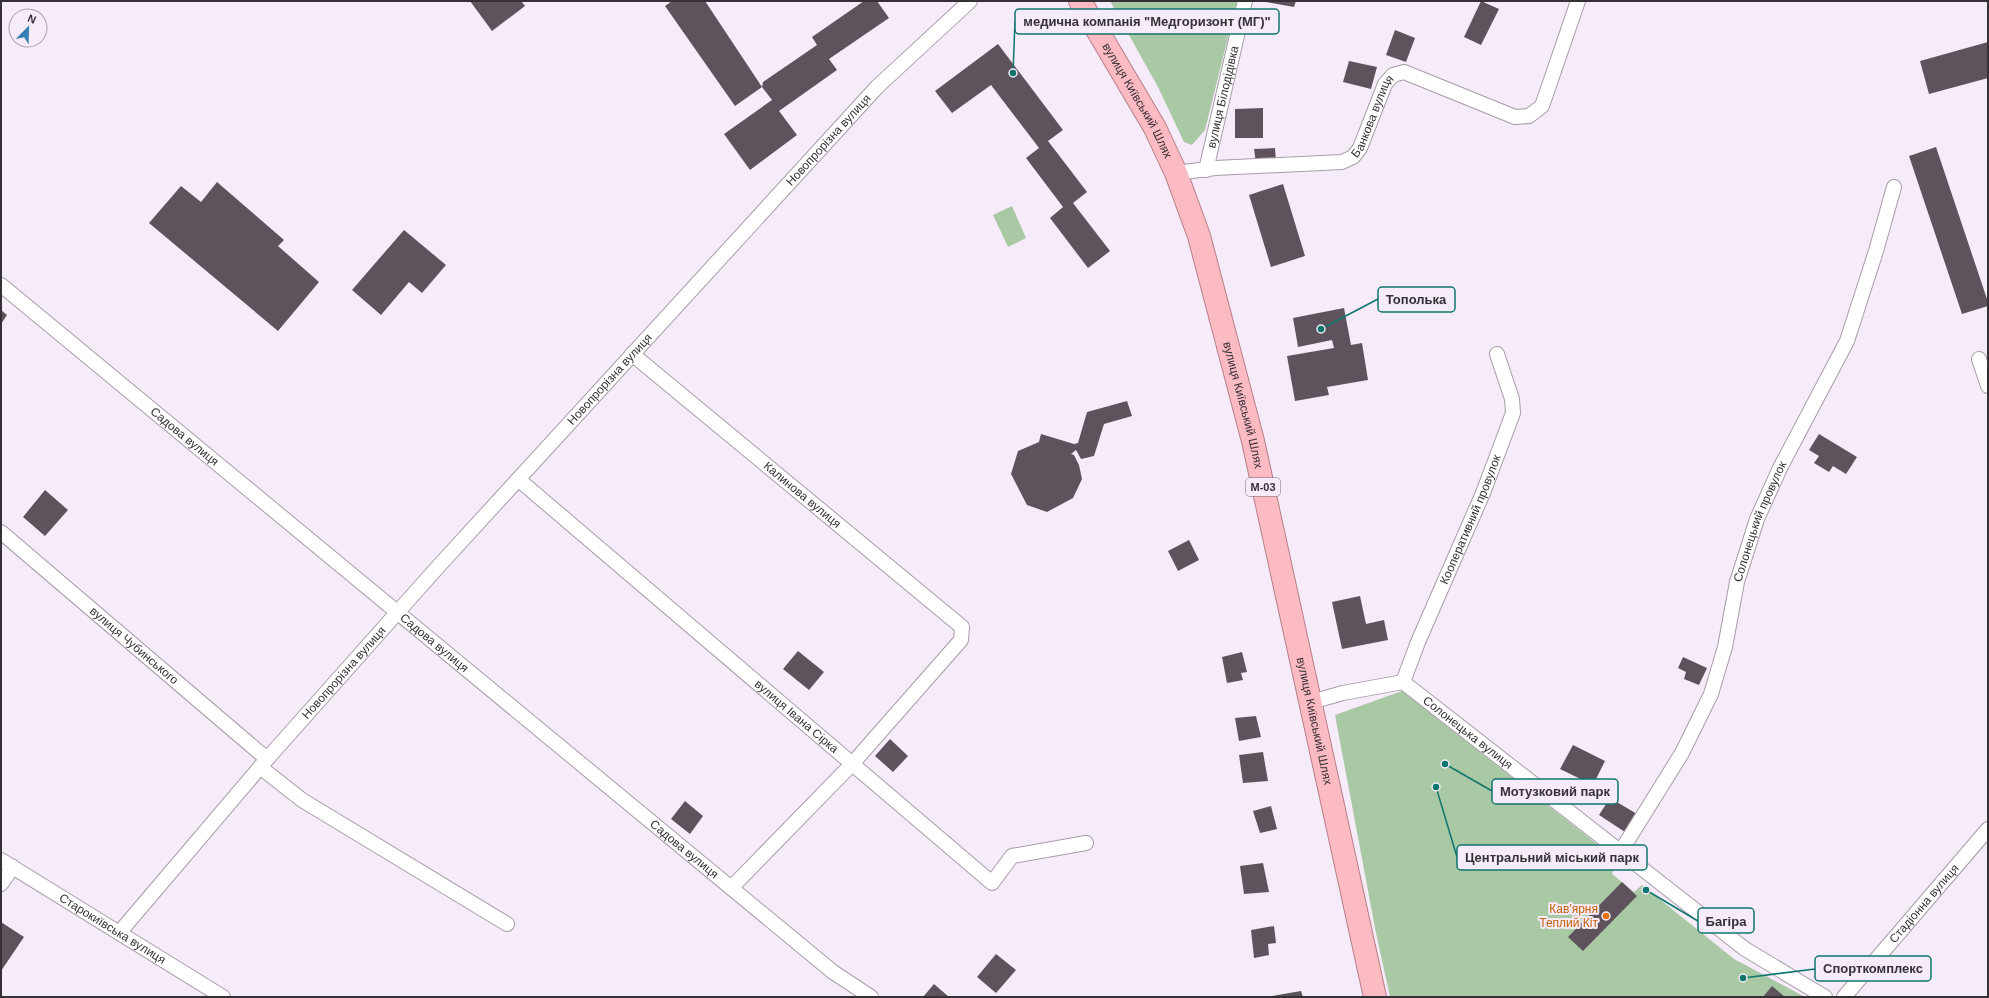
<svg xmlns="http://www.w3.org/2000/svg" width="1989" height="998" font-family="Arial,sans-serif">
<rect width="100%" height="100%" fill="#f6ebf8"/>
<!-- green -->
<path fill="#a9c8a4" d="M1110,1H1237L1205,130L1192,145L1184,142L1158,87Z
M1012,206L1026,238L1008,247L993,215Z
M1402,691L1616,859L1612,874L1634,892L1642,885L1734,959L1805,997H1390L1376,933L1335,715Z"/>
<!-- building -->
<path fill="#5e535d" d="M470,1H521L525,6L492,31Z
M672,1H705L762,87L735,106L665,6Z
M864,1H877L889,18L829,59L837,70L779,111L797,135L750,170L724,134L772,100L762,87L763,82L817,45L812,37Z
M1260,1H1296L1294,7Z
M1481,1L1499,9L1481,45L1464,37Z
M1395,30L1415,38L1406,62L1386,55Z
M1988,42V78L1929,94L1920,61Z
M998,44L1063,130L1048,141L1087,192L1073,203L1110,251L1088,268L1050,218L1063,207L1026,158L1039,148L991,85L952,113L935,91Z
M1349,61L1377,67L1371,89L1343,82Z
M1263,108V138H1235V109Z
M1936,147L1988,302V306L1962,314L1909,156Z
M1275,148L1276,162L1256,163L1254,149Z
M217,182L284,240L278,246L319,282L278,331L149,223L181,186L201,202Z
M1283,184L1305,256L1271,267L1249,195Z
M404,230L446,265L422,293L409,282L381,315L352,290Z
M1344,308L1351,345L1362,343L1368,380L1327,387L1329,395L1295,401L1287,356L1334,348L1332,340L1298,347L1293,318Z
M1,310L7,315L1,324Z
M1127,401L1132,416L1104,424L1094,456L1081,459L1076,450L1071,454L1074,455L1079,465L1082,479L1073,498L1047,512L1027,505L1011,474L1018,451L1039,442L1041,434L1074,444L1078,443L1087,412Z
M1819,434L1857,457L1846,474L1833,466L1829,472L1814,463L1819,456L1809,450Z
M45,490L68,510L45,536L23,517Z
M1189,540L1199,560L1178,571L1168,551Z
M1360,596L1366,624L1384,620L1388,640L1342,649L1332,602Z
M798,651L824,672L809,690L783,669Z
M1242,652L1247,672L1241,673L1243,680L1227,683L1222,657Z
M1683,657L1707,668L1699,685L1684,679L1686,672L1678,668Z
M1256,716L1261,737L1239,741L1235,718Z
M890,739L908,756L893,772L875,756Z
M1573,745L1605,761L1593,785L1560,769Z
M1263,752L1268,781L1243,783L1239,755Z
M1610,798L1637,814L1625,832L1599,815Z
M685,801L703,816L690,834L671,819Z
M1271,806L1277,829L1260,833L1253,811Z
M1263,863L1269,892L1244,894L1240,866Z
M1622,882L1637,896L1583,951L1568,937Z
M1,922L24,937L1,971Z
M1274,926L1276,943L1268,944L1269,955L1254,958L1251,930Z
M996,954L1016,970L996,993L977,977Z
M934,984L949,997H923Z
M1772,986L1785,997H1763Z
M1301,991L1303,997H1272V996Z"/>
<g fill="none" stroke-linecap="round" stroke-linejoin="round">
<!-- minor casing -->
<g stroke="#a79ca8" stroke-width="16">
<g id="minor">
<path id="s1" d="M1206,170L1245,1"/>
<path id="s2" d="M1176,173L1215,168L1342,162L1353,157L1360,148L1385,84L1393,75L1404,72L1515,117L1529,116L1542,106L1578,1"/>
<path id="s3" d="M1,285L833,972L871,997"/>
<path id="s4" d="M632,354L962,627L961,640L852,764L731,888"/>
<path d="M1979,359L1988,386"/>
<path id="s5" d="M518,479L992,883L1012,856L1086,843"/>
<path id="s6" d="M1,532L267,759"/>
<path id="s7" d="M1403,682L1418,642L1483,493L1513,413L1512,399L1497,354"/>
<path id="s8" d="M1308,696L1318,700L1343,693L1403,682L1745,949L1825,997"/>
<path d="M260,767L302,800L507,924"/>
<path id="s9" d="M1621,851L1682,753L1711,694L1725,647L1737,582L1757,519L1780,468L1847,341L1876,251L1894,187"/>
<path id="s10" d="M1,860L223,997"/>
<path d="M1,884L13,867"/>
<path id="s11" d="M119,933L267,759L436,569L877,87L970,1"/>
<path id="s12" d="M1844,997L1988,829"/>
</g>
</g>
<!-- trunk casing -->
<g stroke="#b67f88" stroke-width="24">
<g id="trunk">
<path id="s13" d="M1080,1L1155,128L1176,173L1199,236L1253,441L1375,997"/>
</g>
</g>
<!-- minor -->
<use href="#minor" stroke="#fff" stroke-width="14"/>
<!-- trunk -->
<use href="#trunk" stroke="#fcbac3" stroke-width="22"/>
</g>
<!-- markers -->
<circle fill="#e8710a" stroke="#f6ebf8" stroke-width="1.5" cx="1606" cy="916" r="4"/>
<g text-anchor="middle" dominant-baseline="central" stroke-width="4" stroke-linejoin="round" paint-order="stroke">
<!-- shield labels -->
<rect fill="#f6ebf8" stroke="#6f6870" stroke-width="1" x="1246" y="478" width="34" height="18" rx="3"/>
<g font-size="11" font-weight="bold" fill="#353036">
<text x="1263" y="487">М-03</text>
</g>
<!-- street labels -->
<g font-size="12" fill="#353036" stroke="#f6ebf8">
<text stroke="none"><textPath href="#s1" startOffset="75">вулиця Білодідівка</textPath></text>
<text stroke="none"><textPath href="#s13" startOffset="115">вулиця Київський Шлях</textPath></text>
<text stroke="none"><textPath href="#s2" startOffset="224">Банкова вулиця</textPath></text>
<text stroke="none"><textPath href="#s11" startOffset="1064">Новопрорізна вулиця</textPath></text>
<text stroke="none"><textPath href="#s11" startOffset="740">Новопрорізна вулиця</textPath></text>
<text stroke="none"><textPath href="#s13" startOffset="439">вулиця Київський Шлях</textPath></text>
<text stroke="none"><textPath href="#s3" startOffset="238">Садова вулиця</textPath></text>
<text stroke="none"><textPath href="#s4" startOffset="221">Калинова вулиця</textPath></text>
<text stroke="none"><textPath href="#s7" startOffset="176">Кооперативний провулок</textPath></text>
<text stroke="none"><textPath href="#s9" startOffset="361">Солонецький провулок</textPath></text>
<text stroke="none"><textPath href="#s3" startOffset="562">Садова вулиця</textPath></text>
<text stroke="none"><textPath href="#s6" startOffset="175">вулиця Чубинського</textPath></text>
<text stroke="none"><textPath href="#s11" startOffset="344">Новопрорізна вулиця</textPath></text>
<text stroke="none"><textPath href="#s5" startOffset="366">вулиця Івана Сірка</textPath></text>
<text stroke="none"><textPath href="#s13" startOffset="763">вулиця Київський Шлях</textPath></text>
<text stroke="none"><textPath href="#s8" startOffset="180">Солонецька вулиця</textPath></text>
<text stroke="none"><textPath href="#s3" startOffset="886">Садова вулиця</textPath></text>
<text stroke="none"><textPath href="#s12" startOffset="123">Стадіонна вулиця</textPath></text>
<text stroke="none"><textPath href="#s10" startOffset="131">Старокиївська вулиця</textPath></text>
</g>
<!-- food labels -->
<g font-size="12" fill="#c56008" stroke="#f6ebf8" text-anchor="end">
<text x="1598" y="909">Кав'ярня<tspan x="1598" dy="14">Теплий Кіт</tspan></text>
</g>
</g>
<!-- callouts -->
<path fill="none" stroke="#0f766e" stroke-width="1.5" d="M1013 73L1015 21M1321 329L1378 299M1445 764L1492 791M1436 787L1457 857M1646 890L1698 921M1743 978L1815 969"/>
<g fill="#0f766e" stroke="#f6ebf8" stroke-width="1.5">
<circle cx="1013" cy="73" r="4"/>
<circle cx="1321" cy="329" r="4"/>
<circle cx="1445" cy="764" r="4"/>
<circle cx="1436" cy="787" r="4"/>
<circle cx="1646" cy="890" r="4"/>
<circle cx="1743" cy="978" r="4"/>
</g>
<g fill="#f6ebf8" stroke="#0f766e" stroke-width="1.5">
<rect x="1015" y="9" width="264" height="25" rx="4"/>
<rect x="1378" y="287" width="77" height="25" rx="4"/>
<rect x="1492" y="779" width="126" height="25" rx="4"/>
<rect x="1457" y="845" width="190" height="25" rx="4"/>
<rect x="1698" y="908" width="56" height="25" rx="4"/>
<rect x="1815" y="956" width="116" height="25" rx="4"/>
</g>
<g font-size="13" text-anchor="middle" font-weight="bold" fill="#353036">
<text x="1147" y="26">медична компанія "Медгоризонт (МГ)"</text>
<text x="1416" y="304">Тополька</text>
<text x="1555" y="796">Мотузковий парк</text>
<text x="1552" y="862">Центральний міський парк</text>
<text x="1726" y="926">Багіра</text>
<text x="1873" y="973">Спорткомплекс</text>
</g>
<!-- border -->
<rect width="1989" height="998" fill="none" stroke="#353036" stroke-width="4"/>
<!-- north arrow -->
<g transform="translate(28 28) rotate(23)"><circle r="19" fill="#f6ebf8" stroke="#a9a0aa"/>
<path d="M0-3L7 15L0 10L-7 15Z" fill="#367fb3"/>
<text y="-6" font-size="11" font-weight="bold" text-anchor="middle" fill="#353036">N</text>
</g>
</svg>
